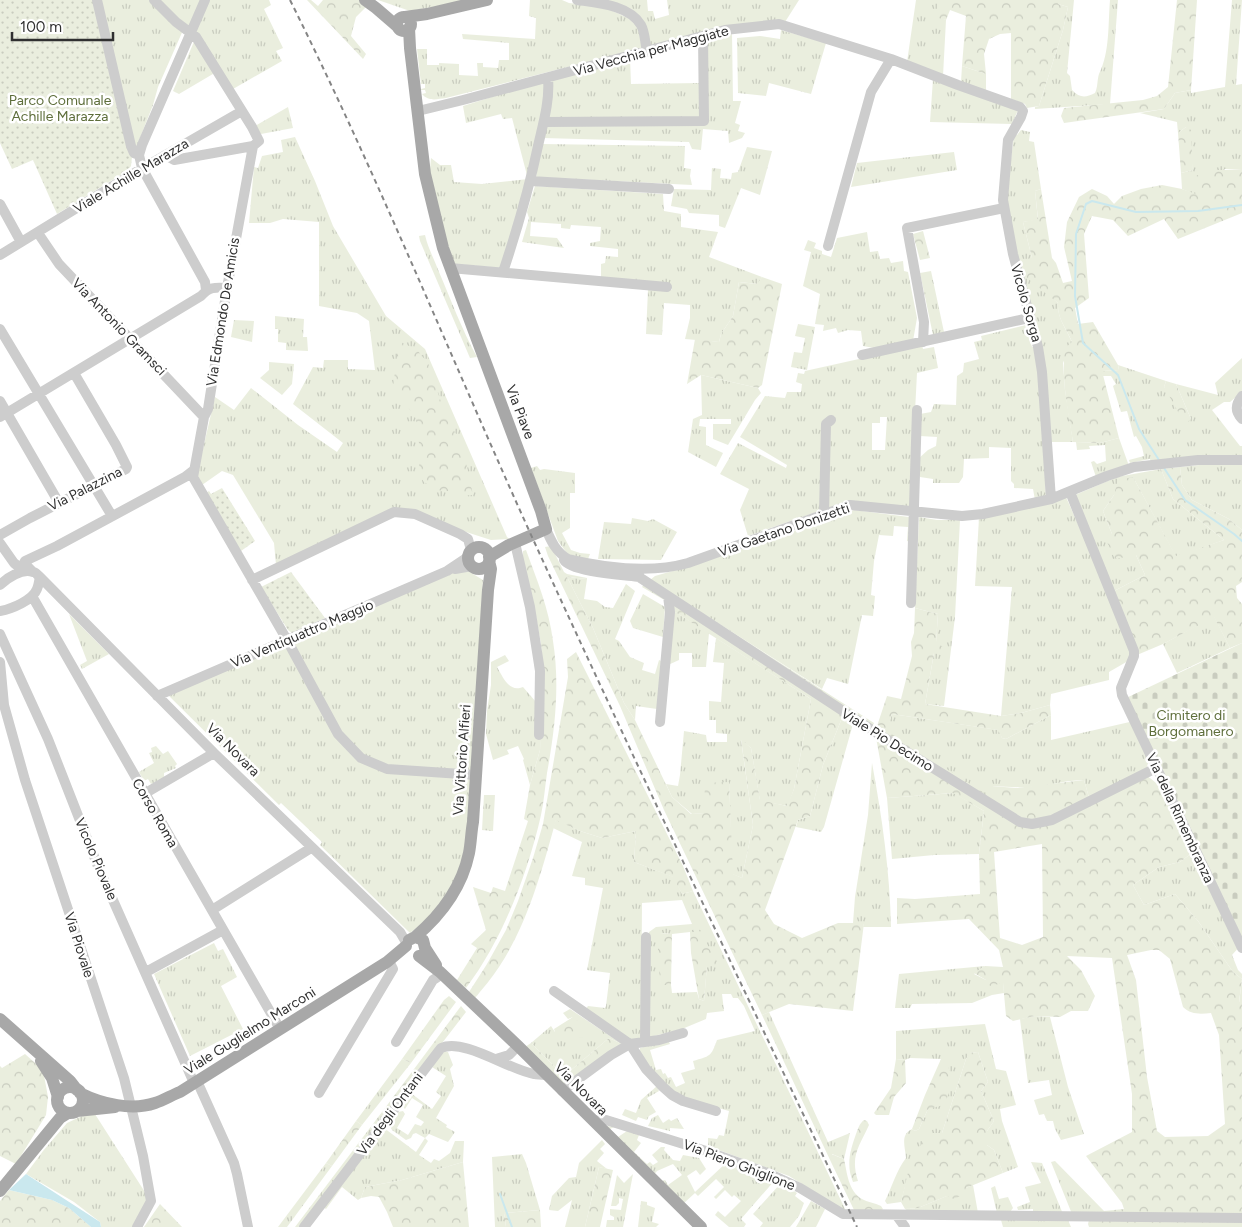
<svg xmlns="http://www.w3.org/2000/svg" width="1242" height="1227" font-family="Figtree,sans-serif">
<defs>
<pattern id="grass-tufts" width="24" height="20" patternUnits="userSpaceOnUse" patternTransform="scale(1.25)"><rect width="24" height="20" fill="#eaeede"/><path d="M3 7l-1-3M5 7V3M7 7l1-3M15 17l-1-3M17 17v-4M19 17l1-3" fill="none" stroke="#c9ccbf"/></pattern>
<pattern id="forest-crowns" width="20" height="18" patternUnits="userSpaceOnUse" patternTransform="scale(1.25)"><rect width="20" height="18" fill="#eaeede"/><path d="M2 6a3 3 0 1 1 6 0M12 15a3 3 0 1 1 6 0" fill="none" stroke="#c9ccbf"/></pattern>
<pattern id="cemetery-stones" width="16" height="16" patternUnits="userSpaceOnUse" patternTransform="scale(1.25)"><rect width="16" height="16" fill="#eaeede"/><path d="M2 7V4a2 2 0 0 1 4 0v3zM10 15v-3a2 2 0 0 1 4 0v3z" fill="#c9ccbf"/></pattern>
<pattern id="park-dots" width="8" height="8" patternUnits="userSpaceOnUse" patternTransform="scale(1.25)"><rect width="8" height="8" fill="#eaeede"/><path d="M2 2h.1M6 6h.1" fill="none" stroke="#c9ccbf" stroke-width="1.8" stroke-linecap="round"/></pattern>
</defs>
<rect width="100%" height="100%" fill="#fff"/>
<!-- grass -->
<path fill="url(#grass-tufts)" fill-rule="evenodd" d="M97,0H269L271,5L264,9L283,48L276,51L282,61L233,89L184,28L158,87L153,105L134,153Z
M378,0H466V1L410,11Z
M530,0H562L569,3L604,7L628,18L638,27L642,48L446,98C437,99 429,102 422,94L426,93L425,90H421V89L425,88V84H421L417,49H427V65H439V63L459,64V75L478,76L477,63H483V67L498,68L499,60H509V43L463,39L462,34L535,39L536,18L529,16Z
M593,0H647L648,11H653L655,19L669,15L667,0H799L785,22L648,48L644,25Z
M916,0H938V17L946,20L943,76L907,62Z
M1058,0H1074L1067,73L1070,76L1072,90C1080,98 1085,98 1095,93C1098,87 1097,80 1099,74C1110,52 1108,24 1110,0H1118L1110,104L1035,109V107L1039,106L1063,30L1068,7L1058,4Z
M1232,0H1242L1236,85L1242,84V170L1225,169L1196,195L1182,189L1181,173L1193,170L1186,127L1178,133L1177,122L1140,113L1164,109L1175,93L1191,90V93L1225,87Z
M781,30L826,43L811,94L769,83L766,96L738,93L737,38L760,36L780,39Z
M732,34L733,101H741L735,123L740,125L738,131L745,133L742,138L729,143L728,131L703,129L701,150L692,149L689,142L543,138L552,79L630,58L631,84L700,83V42Z
M196,37L218,71L179,94L173,91Z
M962,66L986,74V91L961,82Z
M933,79L1018,110L1012,124L930,122Z
M546,80L547,91L529,180L503,268L455,264L445,238L429,181L431,158L440,165H451L454,182L482,184L528,179L512,118L503,119L501,114L466,123L463,106Z
M288,107L293,128L261,134L255,126Z
M1021,130L1030,132L1029,141L1034,142L1041,189L1035,191L1038,220L1023,222L1032,258L1047,293L1058,303C1057,318 1066,328 1072,342L1063,363L1065,390L1073,442H1051L1006,198L1014,135H1017Z
M295,137L315,181L333,226L386,316L425,349L507,537L509,539L491,540L404,512L276,565L274,543L233,475L222,471L202,485L197,474L215,397L234,410L251,388L298,425L337,452L343,443L293,404L313,367L323,368L324,360H348V369L375,370L369,321L357,313L319,306V222L283,219L270,223H249L254,167L258,168L262,156L283,152L281,140Z
M541,144L685,146L684,168L691,169L690,176L692,185L536,177Z
M747,147L772,151L760,195L741,188L725,228L719,226V215L689,213L687,209L671,206L674,189L711,190L712,168L721,169L720,178L731,179L732,173L738,172Z
M954,152L957,170L851,187L857,163Z
M535,186L663,194L664,211L681,214V227L718,232L709,257L762,277L758,284L739,282L733,316L721,334L719,342L685,339L690,318V305L664,303L662,335L646,334L648,290H672L670,284L601,278V264L605,263L606,256L618,257V249L590,246V243L600,241L601,227L571,225L570,229L561,228V224L531,222L530,236L557,238L564,248L522,242L529,218L527,212Z
M867,232L870,252L878,251L880,259L889,258L891,263L903,261L904,271L908,272L917,318L913,341L874,348L863,346L861,331L848,330L838,333L836,328L823,331L824,325L815,324L820,294L803,286L811,252L804,250L808,240L816,243L814,248L822,251V254L831,257L837,238Z
M425,235C428,248 434,259 439,272C451,300 462,330 477,357L470,358L420,241L419,236Z
M931,271L944,332L933,335L920,273Z
M275,316L304,319L303,337H307L308,351L286,350V343L278,342V329H275Z
M234,320L254,321L252,342L231,337Z
M798,324L815,327L807,370L791,367L794,352L802,353L805,338L795,336Z
M1026,325L1032,347H1035L1039,372L1046,495L1035,500L1033,489L1014,488V484L1011,481V448L989,447V458L964,459L963,477L959,483H933V479L920,477L918,459L928,450L936,446L937,437L920,436V414L931,412L934,404L956,405L957,376L963,372L964,363L979,359L974,342L982,340L981,336Z
M922,345L923,349L934,347L938,368L917,373L910,509L842,503L748,536L740,510L749,489L720,474L738,443L786,468L787,465L740,437L765,396L785,398L787,392H801L802,384L796,382L798,373L804,374L805,371ZM880,417H887L885,450H872V423H880Z
M1242,358V392L1230,402H1224L1212,410L1240,446H1242V457L1151,462L1150,459L1130,463L1129,460L1144,456L1142,447L1136,436L1134,437L1127,411L1121,412L1113,386L1116,384L1111,376H1103L1101,371L1119,370L1118,365L1166,381L1164,387L1191,419L1176,384L1218,395L1215,383Z
M269,362L294,364L292,384L282,395L260,378L269,370Z
M701,375L758,388L761,393L755,400L728,445L713,439V424H731V419H700L699,426L706,427V445L723,453L716,467L688,452L693,419L702,415Z
M1119,438L1129,466L1096,477L1091,462L1094,461L1097,464L1106,461L1105,445L1089,446L1090,449L1077,450L1076,442L1100,443Z
M1199,465H1242V530L1229,519L1192,500L1182,485L1180,467Z
M537,466L540,470L544,469L575,473V493H570V528L562,533L571,550L580,553L590,554L588,559L569,556L558,541L531,468Z
M1161,469L1173,499L1224,540L1176,557L1133,477L1114,495L1103,511L1112,534L1136,555L1145,575L1114,591L1075,495L1117,477Z
M1066,497L1134,651L1128,661L1109,672V680L1051,694L1050,705L1021,713L1001,716L1012,587L975,586L979,518Z
M854,510L909,517L911,542L907,541L908,527L894,526L893,536L879,535L874,561L871,595L875,596L873,616L862,615L848,684L827,678L822,689L650,580L655,576L697,564Z
M919,517L937,520H960L955,617L944,706L925,704L936,642L938,614L915,608Z
M632,518L648,521L653,519L677,532L661,560L598,559L604,522L631,524Z
M463,568L483,580L469,822L463,863L444,900L430,917L410,933L320,845L322,842L281,803L279,805L166,693Z
M567,577L587,579L584,599L597,601L605,607L613,608L626,584L635,591L615,639L619,641L630,657L644,663L642,670L655,674L659,660L661,661L657,709L636,706L635,720L624,703L593,628Z
M643,594L665,607L663,637L633,628L630,621Z
M672,610L709,633L706,667H692V653H679V660L668,665Z
M69,614L109,654L82,669L80,665L87,661Z
M1214,616L1230,648L1177,673L1163,644Z
M716,638L811,699L794,789L788,806L760,801L751,748L741,740L753,825L742,878L732,874L729,782L705,813L692,814L672,797L666,784L678,786L680,775L684,731L706,735L707,742H727V734L716,733V720H709V701L721,702L724,663L713,662Z
M505,655L509,661L497,667C503,677 509,693 523,687L536,702L542,727L540,750L530,785L523,760L524,759L518,746L507,750L509,754L493,760L486,734L487,711L491,685V662Z
M892,714L999,730L1002,738L1006,739L1051,715V740L1134,721L1150,756L1145,774L1090,801L1084,780C1069,780 1055,784 1040,786C1024,788 1009,787 993,786L992,799L886,731Z
M842,718L853,724L824,827L821,832L796,827L798,820L810,816L823,765Z
M156,746L163,754L168,751L177,764L175,766L176,768L164,773V778L151,784L148,779L144,781L139,772L154,763L149,753L152,752L151,748Z
M872,763C882,817 890,872 891,927H863L864,924L853,923L855,897L868,815Z
M954,793L984,811L979,854L934,855L892,859L887,798Z
M484,795H495L493,831L482,830Z
M556,819L580,831L602,838L636,831L634,862L674,877L682,894L693,891L846,1211L789,1176L708,1146V1138L717,1139L719,1135L724,1136L729,1111L683,1098L669,1088L640,1055V1048L668,1040L670,1044L650,1050L656,1070L661,1069L663,1074L665,1073L668,1078L671,1077L676,1087L685,1083L681,1073L695,1069L693,1061C710,1056 711,1057 717,1040L755,1031L744,1006L738,998H733L731,994H722L724,1011L707,1013L706,1019L682,1029L650,1037L649,932L656,927L692,924L682,900L642,903L641,1040L630,1042L585,1010L588,1006L605,1008L606,1006L610,973L587,970L603,888L585,885V878L572,876L582,842L553,828ZM690,932H695L718,964L707,965L704,1001L699,999L697,992L672,993L671,985H661L660,933L672,934Z
M1196,850L1241,945L1232,955L1238,970L1242,974V1003H1239L1242,979L1233,972L1198,921L1175,894L1144,905L1133,885L1159,867L1180,862Z
M214,943L218,951L223,949L237,977L221,986L243,1029L190,1056L154,974Z
M985,966L974,974L986,980L1003,982L1004,993L992,995L972,1003L912,1004L910,1008H895L899,974Z
M570,1009L622,1044L609,1038L564,1076L531,1043L551,1026L555,1032L573,1017L568,1019L563,1013Z
M769,1012L828,1142L850,1133L844,1159L832,1154L831,1162L762,1015Z
M1035,1016L1050,1017L1068,1087L1084,1134L1061,1140L1055,1129L1053,1121H1047L1044,1114L1039,1115L1034,1100L1052,1095L1049,1080L1028,1083L1020,1019Z
M985,1024L996,1069L1006,1071L1016,1105L1000,1109L1002,1121L1018,1167L1003,1173L994,1150L987,1145V1131L994,1121L981,1091L988,1082L978,1052L970,1053L966,1059L942,1133L912,1160L901,1202L887,1204L885,1201C892,1187 896,1171 906,1158C905,1146 900,1135 912,1129L915,1131L919,1129L928,1109L941,1059L910,1058L905,1060L896,1059V1031Z
M444,1051L448,1052L453,1065L450,1069L454,1086L436,1118L447,1125L446,1127L455,1132L448,1142L429,1134L425,1138L428,1141L419,1155L431,1163L434,1159L439,1161L450,1153L455,1141H464L463,1162L402,1180L365,1187L361,1198L358,1200L342,1187L326,1209L323,1207L384,1128L416,1152L425,1138L416,1133L413,1134L411,1138L406,1140L392,1130L388,1123L398,1112L403,1111L405,1114L397,1128L408,1135L415,1124L421,1126L424,1122L416,1117L423,1105L412,1098L405,1109L402,1106L412,1094L432,1109L441,1096L436,1092L446,1076L432,1067Z
M402,1059L411,1063L362,1125L356,1121Z
M657,1086L659,1091L647,1098L656,1112L649,1116L647,1120L638,1117L636,1121L622,1115L625,1109L636,1113L641,1100Z
M385,1108L389,1112L300,1227H295Z
M93,1111L150,1200L134,1227H101L100,1222L74,1202L26,1174L43,1151L67,1123Z
M658,1115L663,1123L669,1119L671,1121L677,1118L684,1129L670,1128V1131L648,1126L652,1118Z
M607,1126L614,1127L610,1129L618,1137L627,1131L639,1135L637,1140L641,1143L634,1152L647,1164L650,1162L653,1165L658,1162L652,1155L661,1147H665L664,1150L673,1160L680,1161L683,1155L699,1158L706,1169L700,1175L696,1170L687,1176L695,1192L727,1162L749,1169L755,1175L775,1180L741,1219L746,1224L744,1227H729L715,1215L718,1211L725,1217L741,1201L734,1195L732,1197L725,1190L716,1199L714,1197L724,1187L716,1179L698,1196L695,1193L683,1204L662,1181L665,1180L668,1185L682,1175L673,1164L657,1171L653,1176Z
M602,1140L605,1144L600,1149L604,1153L597,1161L607,1169L599,1167L585,1227H565L572,1200L558,1211L549,1210L552,1196L569,1178L576,1177L579,1163Z
M522,1154L526,1163L540,1210L504,1213L506,1227H495L492,1157Z
M1055,1161L1104,1211V1214H1072L1051,1162Z
M1031,1162L1042,1163L1063,1214H1033V1209L1018,1210L1017,1207L1030,1202L1025,1187L1041,1183Z
M326,1163L332,1166L287,1227H278Z
M633,1174L623,1227H606L607,1220H614V1217L610,1215V1209L621,1210L623,1199L619,1198V1203L616,1206H611L617,1175L624,1183Z
M781,1183L797,1193L795,1196L804,1203L799,1216L790,1227H760L763,1223L753,1214Z
M973,1185L978,1213L910,1212L905,1209L918,1208Z
M995,1186L999,1199L1008,1197L1013,1208L1010,1212L997,1213L991,1188Z
M641,1201L647,1202V1205L655,1208L652,1222L659,1224L656,1227H638Z
M811,1201L825,1209L816,1227H796Z
M1001,1220H1068L1071,1227H1003Z"/>
<!-- forest -->
<path fill="url(#forest-crowns)" fill-rule="evenodd" d="M307,0H311L318,6L323,0H359L367,6L356,17L351,36L366,54L363,59Z
M938,0H1058V4L1068,7L1063,30L1039,106L1027,108L1025,104L1011,99V33L1000,34L989,39L984,54L986,74L962,66L966,16L950,10L946,20L938,18Z
M1177,0H1197L1191,90L1175,93L1164,109L1064,123L1061,116L1064,108L1143,100L1157,96L1168,87Z
M1186,127L1191,130L1193,170L1181,173L1178,133Z
M1211,170H1242V213L1178,239L1164,219L1128,236L1113,220L1092,216L1084,234L1089,298L1075,308L1078,324L1093,322L1118,365L1119,370L1102,371L1119,438L1100,443L1073,442C1068,411 1061,380 1065,348L1072,342C1066,327 1057,319 1058,303L1026,277L1024,260L1032,258L1023,222L1038,219L1035,191L1041,189L1052,258L1056,263L1063,283L1072,281L1064,247L1067,222L1079,197L1092,189L1107,196L1114,204L1122,196L1141,189L1162,185L1182,189L1196,194L1193,177Z
M923,231L930,258L920,260L913,234Z
M762,277L782,284L762,385L758,388L701,375L687,384L695,339L719,342L721,334L733,316L739,282L757,284Z
M399,341L417,350L428,363L444,411L463,448L473,495L455,496L448,491L435,490L423,481L417,456L421,450L416,432V418L393,387Z
M1166,381L1176,384L1191,419L1185,424L1164,387Z
M1180,467L1182,485L1192,500L1229,519L1242,530V582L1236,586L1237,598L1242,604V643L1230,648L1214,617L1163,644L1137,655L1114,591L1145,575L1136,555L1115,559L1107,542L1112,534L1103,511L1114,495L1118,480L1133,477L1176,556L1224,540L1173,499L1161,469Z
M551,546L564,572L567,574L587,578V579L567,577L593,628L624,703L635,720L672,797L691,814L704,813L705,783L729,782L733,874L742,878L753,825L741,739L751,748L760,800L787,806L794,789L811,699L672,610L671,604L642,587L646,581L654,582L874,723L870,733L842,718L823,765L810,816L798,820L765,910L774,924L802,938L838,923H864L853,1011L789,1004L762,1015L664,810L620,706L548,556L545,547Z
M526,550C537,580 549,609 553,641C560,685 555,730 547,773C545,787 544,801 541,815C528,873 502,941 466,988L457,980L477,948L471,944L486,930L473,887L491,893L493,887L505,891L528,821L524,819L530,785L540,750L543,672L541,644L533,600L523,561V551Z
M915,608L938,614L936,642L943,647L941,654L934,653L925,704L1001,716L1021,713L1050,705L1051,715L1006,739L1002,738L998,730L892,714L887,731L992,798V786L1016,788L1084,780L1090,801L1145,774L1166,791L1196,850L1180,862L1159,867L1133,885L1144,905L1175,894L1198,921L1233,972L1242,979L1239,1002L1242,1003V1214H1104V1211L1124,1209L1122,1203L1086,1156L1132,1132V1094L1112,958L1067,956L1081,970L1095,996L1088,1011H1071L1060,1017L1035,1016L1013,1021L1006,1016L1003,983L990,986L986,980L974,973L985,966L1003,967L999,950L969,919L897,924V898L915,899L980,894L979,854L984,811L953,793L887,798L875,732L887,696L901,699L912,656L911,642L914,633ZM1042,844L1043,937L1022,945L1000,938L994,852ZM1151,950H1159L1170,959L1183,1007C1191,1015 1201,1014 1211,1013L1219,1035L1225,1124L1208,1136L1165,1137L1157,1131L1147,1077L1136,980L1127,955Z
M576,652L683,866L693,891L682,894L673,877L634,862L636,831L602,838L580,831L556,820C542,870 528,923 499,967C492,978 483,988 475,998L469,992L487,964L506,930L518,901L533,858L543,824L568,677L567,659Z
M692,924L696,925L719,965L707,966L704,1001L699,999L691,953L690,932H695Z
M660,933L672,934L671,985H661L657,957Z
M449,996L456,1002L411,1063L402,1059L444,1000Z
M461,1006L466,1012L389,1112L385,1108Z
M573,1017L587,1029L583,1038L566,1037L555,1032L554,1029Z
M609,1038L622,1044L563,1087L525,1047L531,1043L564,1076Z
M978,1052L988,1082L981,1091L994,1121L987,1131V1145L994,1150L1003,1173L966,1188L965,1194L954,1199L947,1196L918,1208L905,1209L901,1202L911,1160L929,1133H942L966,1059L969,1053Z
M25,1054L43,1070L48,1097L46,1115L16,1164L0,1156V1066L2,1068Z
M896,1059L905,1060L906,1083L894,1097L889,1115H876L874,1113L891,1088Z
M941,1059L946,1061C954,1080 952,1087 944,1105L928,1109L919,1129L915,1131L912,1129L925,1095Z
M864,1120L867,1121L869,1125C859,1147 850,1156 858,1181L853,1182C846,1165 850,1151 856,1134C858,1129 859,1124 864,1120Z
M356,1121L362,1125L332,1166L326,1163Z
M831,1154L844,1159C847,1172 848,1191 862,1199C867,1202 875,1203 881,1206L883,1209L880,1212L854,1210L831,1162Z
M463,1162L469,1227H393L387,1212L379,1197L371,1196L361,1198L365,1187L402,1180Z
M599,1167L613,1170L600,1227H585Z
M9,1190L52,1200L69,1208L91,1227H0V1201Z
M160,1204L182,1227H144Z
M540,1210L541,1227H506L504,1213Z
M1089,1220H1242V1227H1089L1088,1224Z"/>
<!-- cemetery -->
<path fill="url(#cemetery-stones)" d="M1242,643V948L1124,699Z"/>
<!-- park -->
<path fill="url(#park-dots)" d="M0,0H95L132,157L131,166L127,171L57,214L33,160L12,169L0,143Z
M222,488L255,541L241,551L206,493L209,491L211,494Z
M291,572L325,618L292,633L288,630L261,587Z"/>
<!-- water -->
<path fill="#cae8ee" d="M26,1174L100,1222L101,1227H91L69,1208L52,1200L9,1190Z"/>
<g fill="none" stroke-linecap="round" stroke-linejoin="round">
<!-- stream -->
<path stroke="#cae8ee" stroke-width="2" d="M1159,460L1139,429L1118,375L1083,343L1075,296L1076,234L1086,204L1092,201L1136,212L1198,211L1242,205
M1164,468L1185,500L1234,534L1242,541
M500,1194L512,1227"/>
<!-- minor -->
<path stroke="#cdcdcd" stroke-width="10" d="M97,0L131,146L134,153L139,155
M154,0L176,22L196,37L252,127L259,141L253,146
M205,0L142,145L139,155L142,168L205,282L206,290
M577,0C598,3 629,5 641,25C645,32 645,43 647,52
M418,111L463,100L725,30L779,24L891,59L958,85L1020,107L1023,111L1021,117L1008,140L1003,200L1013,254L1038,347L1042,372L1051,499
M544,122L704,121L703,36
M253,146L227,288L208,409L204,417L193,477L287,640L338,734L361,758L387,769L476,775
M165,155L174,160L253,146
M530,181L669,189
M0,204L21,242
M38,233L59,264L204,417
M828,246L871,92L891,59
M0,255L129,176L242,111
M450,268L667,287
M503,272C517,230 529,189 538,146C543,124 550,101 548,78
M0,329L112,516
M923,342L924,322L907,228L1004,208
M862,355L1029,318
M1242,396C1235,405 1235,411 1242,419
M0,401L59,503
M0,417L201,296C209,287 215,287 227,288
M1070,492L1134,651V656L1121,688L1122,695L1242,948
M824,514L826,424L831,420
M546,529C551,541 556,552 568,559C606,568 649,574 688,563L850,505L962,516L983,514L1051,499L1107,476L1134,467L1198,460H1242
M0,535L30,518L126,469L127,467L116,445L74,373
M0,543L14,563L24,571
M515,543L530,607L540,671L539,735
M564,560C571,572 624,575 639,577
M455,569L472,566
M639,569V577L875,732L1020,822L1032,824L1052,820L1156,768
M33,572L24,563L25,561L57,546L185,477L194,470
M40,577L214,753L400,932L407,944
M252,580L394,512L415,514L460,534L468,539L471,550
M0,585C7,578 22,568 33,572C36,572 37,575 40,577C39,580 39,585 37,589C33,600 12,609 0,611
M32,596L280,1029
M911,603L917,410
M0,634L48,739L97,864L194,1083
M0,662L4,705L25,780L124,1078L143,1156L151,1201L137,1227
M157,696L447,571L468,557
M660,722L670,612L668,596
M144,794L214,753
M212,910L311,848
M146,972L223,930
M554,991L630,1044L646,1069L663,1087L672,1095L683,1101L716,1111
M396,1042L433,980L442,974
M645,1042L646,937
M496,1059L509,1055L518,1046
M197,1081L234,1163L237,1174L248,1227
M562,1091L611,1055L630,1044L659,1040L683,1033
M319,1093L393,969L389,961
M594,1122L598,1120H606L706,1151L770,1174L800,1188L843,1214L1242,1218
M897,1216L905,1227
M304,1227L441,1048C465,1038 509,1070 534,1074C538,1075 542,1075 546,1075"/>
<!-- major -->
<path stroke="#a8a8a8" stroke-width="12" d="M365,0L376,8L398,27
M405,17L427,14L487,0
M397 24a7 7 0 1 1 14 0a7 7 0 1 1-14 0Z
M409,28L410,48L425,174L443,248L541,511L546,529L509,545L489,557
M468 558a11 11 0 1 1 22 0a11 11 0 1 1-22 0Z
M415,937C441,915 462,887 469,853C471,843 471,833 473,822L488,590L491,569L489,561
M409,940L415,937L423,940L425,948L436,965
M419,956L440,972L518,1046L701,1227
M0,1019L70,1081L77,1090
M41,1061L52,1078L58,1097
M57 1100a13 13 0 1 1 26 0a13 13 0 1 1-26 0Z
M80,1093C102,1104 132,1111 155,1103C164,1100 172,1095 180,1092L387,962L406,946
M77,1111L115,1107
M0,1191L60,1118L68,1113"/>
<!-- rail -->
<path stroke="#858585" stroke-width="2" stroke-dasharray="5 4" stroke-linecap="butt" d="M290,0C376,172 448,351 527,526C634,761 746,994 857,1227"/>
</g>
<g text-anchor="middle" dominant-baseline="central" stroke-width="5" stroke-linejoin="round" paint-order="stroke">
<!-- street labels -->
<g font-size="14" fill="#303030" stroke="#fff">
<text transform="translate(651 51) rotate(-15)">Via Vecchia per Maggiate</text>
<text transform="translate(131 176) rotate(-31)">Viale Achille Marazza</text>
<text transform="translate(1026 303) rotate(74)">Vicolo Sorga</text>
<text transform="translate(223 312) rotate(-81)">Via Edmondo De Amicis</text>
<text transform="translate(119 327) rotate(46)">Via Antonio Gramsci</text>
<text transform="translate(520 412) rotate(69)">Via Piave</text>
<text transform="translate(85 489) rotate(-27)">Via Palazzina</text>
<text transform="translate(784 530) rotate(-19)">Via Gaetano Donizetti</text>
<text transform="translate(302 634) rotate(-23)">Via Ventiquattro Maggio</text>
<text transform="translate(887 740) rotate(32)">Viale Pio Decimo</text>
<text transform="translate(233 750) rotate(45)">Via Novara</text>
<text transform="translate(462 760) rotate(-86)">Via Vittorio Alfieri</text>
<text transform="translate(155 813) rotate(60)">Corso Roma</text>
<text transform="translate(1180 818) rotate(65)">Via della Rimembranza</text>
<text transform="translate(96 859) rotate(67)">Vicolo Piovale</text>
<text transform="translate(79 945) rotate(72)">Via Piovale</text>
<text transform="translate(250 1031) rotate(-32)">Viale Guglielmo Marconi</text>
<text transform="translate(581 1089) rotate(45)">Via Novara</text>
<text transform="translate(390 1114) rotate(-53)">Via degli Ontani</text>
<text transform="translate(739 1165) rotate(21)">Via Piero Ghiglione</text>
</g>
<!-- park labels -->
<g font-size="14" fill="#5e6e3b" stroke="#fff">
<text x="60" y="100">Parco Comunale<tspan x="60" dy="16">Achille Marazza</tspan></text>
<text x="1191" y="715">Cimitero di<tspan x="1191" dy="16">Borgomanero</tspan></text>
</g>
</g>
<!-- scale -->
<path d="M12 32v8h101v-8" fill="none" stroke="#303030" stroke-width="2.5"/>
<text x="20" y="32" font-size="15" fill="#303030" stroke="#ffffff" stroke-width="4" paint-order="stroke">100 m</text>
</svg>
